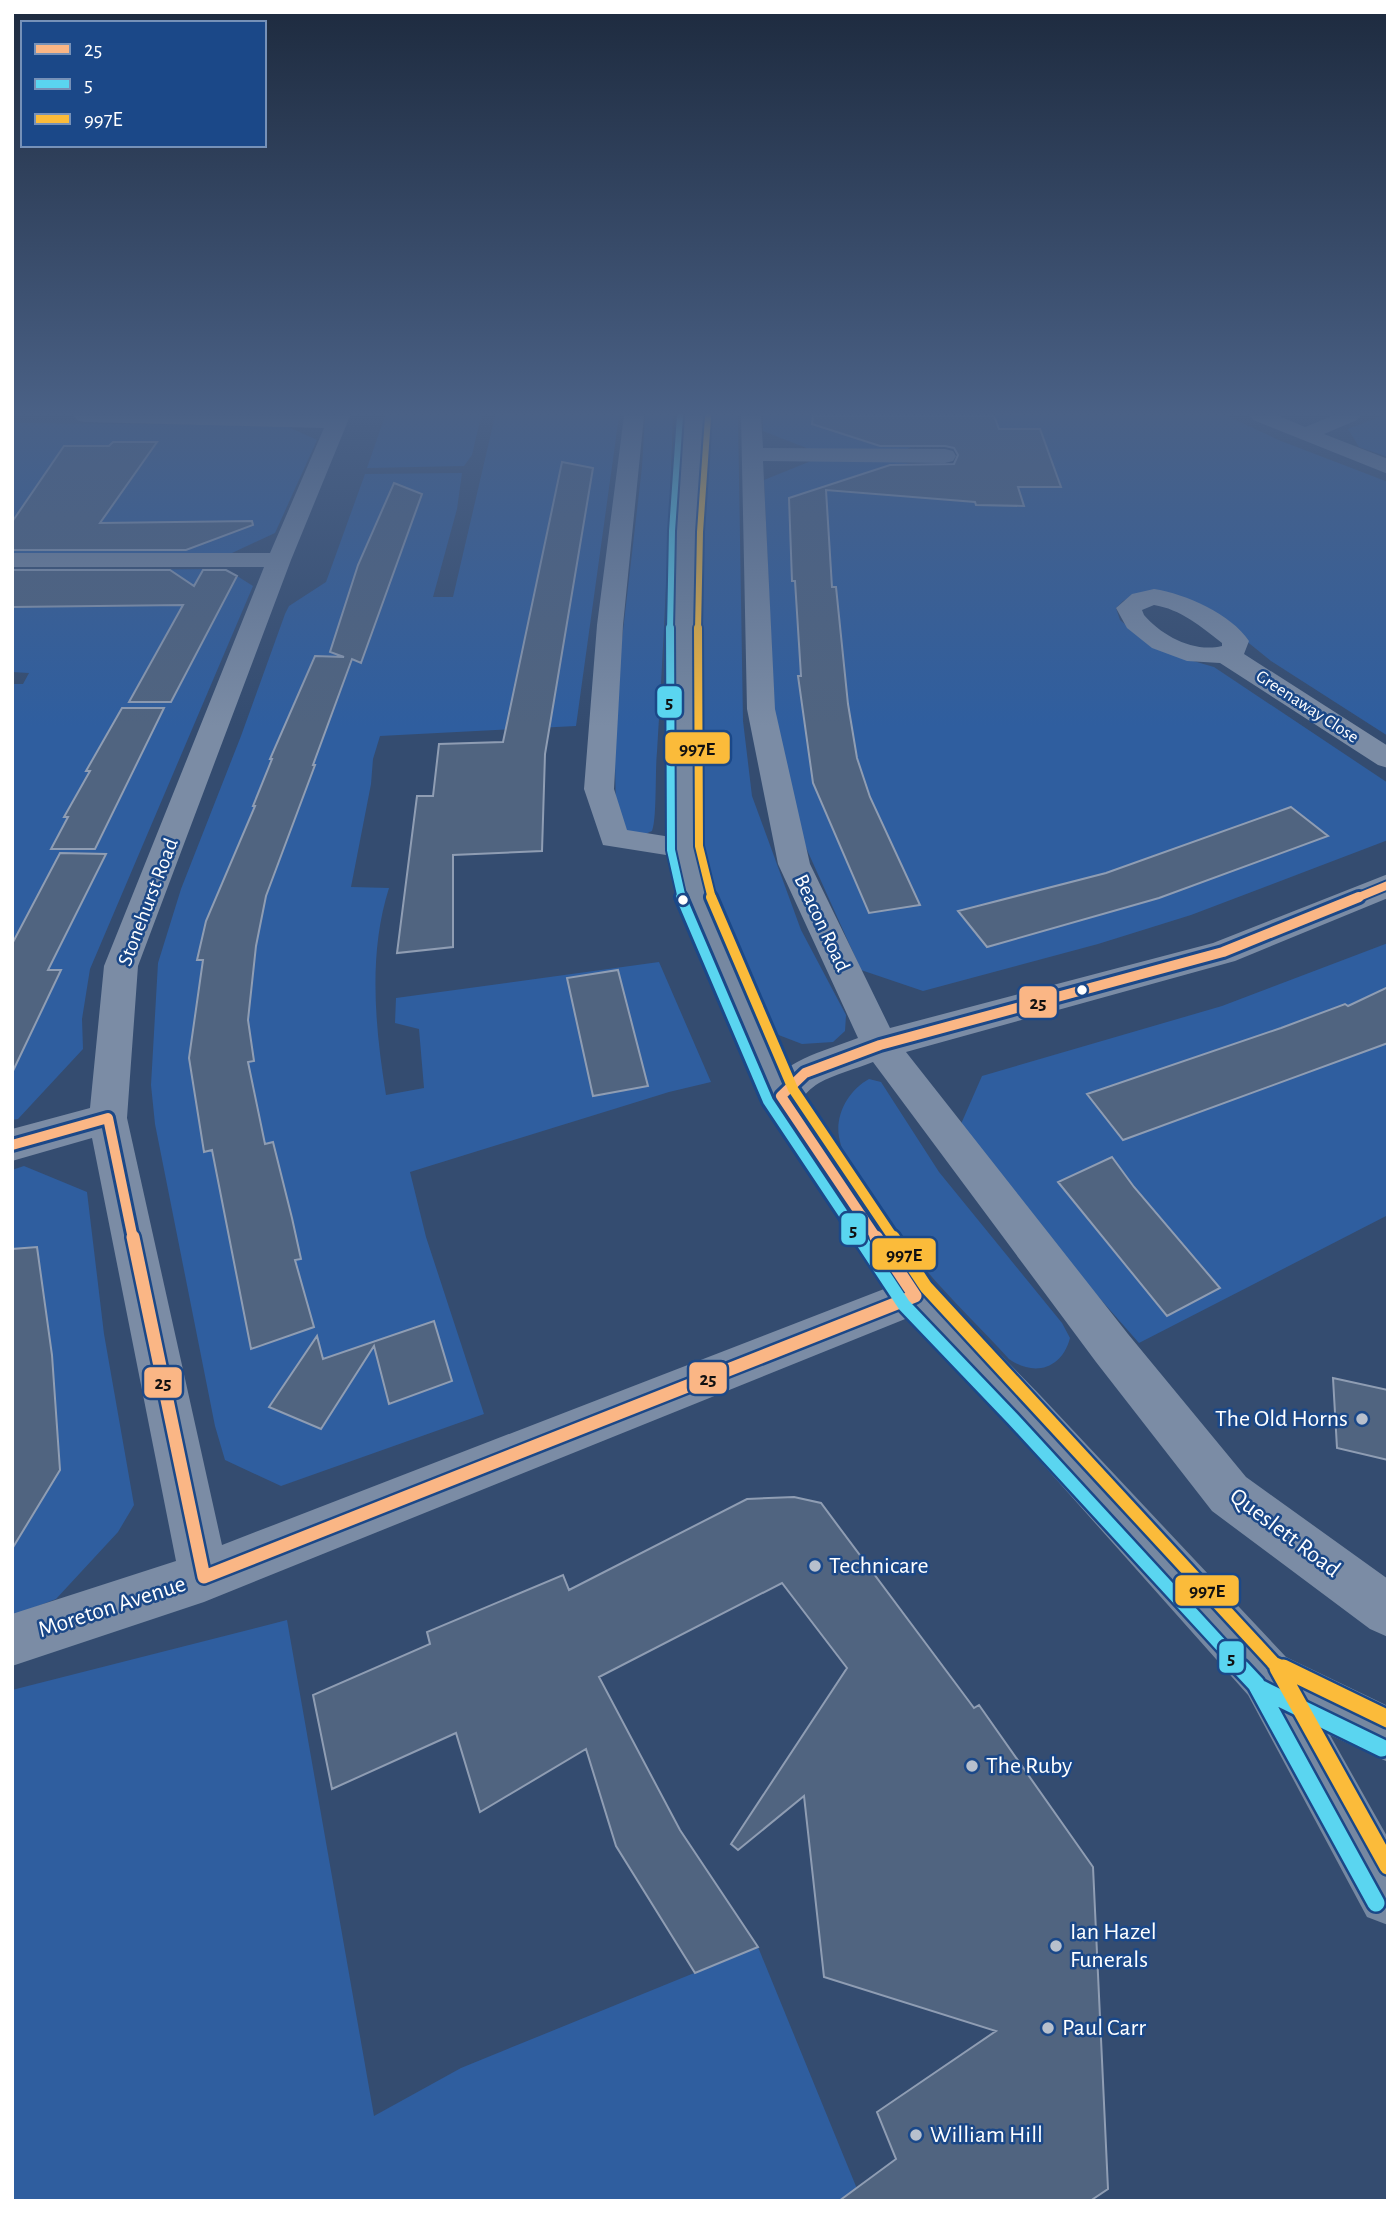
<svg xmlns="http://www.w3.org/2000/svg" width="1400" height="2213" font-family="'Alegreya Sans',sans-serif">
<rect width="100%" height="100%" fill="#344c70"/>
<!-- green -->
<path fill="#2f5e9f" d="M385,416H481L472,455L464,466L367,468Z
M495,416H619L576,726L380,736L373,759L371,784L351,887L389,888C368,954 375,1027 386,1095L424,1088L419,1029L395,1023L396,998L659,962L711,1082L669,1092L410,1172L426,1237L484,1414L281,1486L225,1460L215,1426L155,1124L151,1085L158,963L181,889L241,736L285,614L289,606L326,582L365,474L462,473L457,509L433,597H453Z
M645,416H673C669,528 664,640 657,752C655,770 657,819 652,831L641,836L628,835L616,815L614,708L642,467Z
M704,416H738L743,721L752,796L801,930L846,1015L845,1031L833,1042L802,1044L776,1034L757,1013L715,903L698,827V523Z
M763,416H1227L1281,441L1388,482V736L1271,661L1229,627L1133,596L1123,601L1116,608L1120,620L1126,625L1176,656L1214,667L1388,783V840L1191,915L1098,944L923,991L861,970L799,832L775,727L764,480L816,459L899,462L966,473L971,446L916,444L904,451L809,449L763,431Z
M1382,416H1388V457L1359,447L1348,429Z
M12,423L284,425L317,440L275,533L232,553L12,554Z
M214,569H226L253,586L90,969L82,1019L83,1049L18,1119L12,1120V684H23L29,673L12,672V571Z
M1388,943V1215L1139,1343L1066,1260L961,1124L982,1076L1222,1006Z
M869,1079L881,1082L939,1172L1062,1323L1070,1338C1062,1369 1034,1377 1009,1359C980,1327 948,1297 921,1264C906,1246 893,1226 879,1207C863,1186 844,1164 839,1137C835,1114 849,1090 869,1079Z
M24,1166L87,1192L104,1334L134,1505L118,1532L56,1599L12,1616V1170Z
M287,1620L374,2116L461,2068L758,1947L862,2201H12V1690Z"/>
<!-- building -->
<path fill="#506480" stroke="#8f9db3" stroke-width="2" d="M813,416H994L999,429H1040L1061,487H1018L1024,506L976,505L975,502L826,490L832,587H836L848,704L857,758L870,797L920,905L869,913L813,783L798,676H801L795,581H792L789,498L890,465L954,464L958,455L954,448L945,446H880L812,424Z
M113,442H157L100,523L252,521L253,525L186,550H12V522L64,446H109Z
M562,462L593,468L545,754L542,851L453,855V947L397,953L417,796H433L439,744L503,742Z
M394,483L422,494L361,663L352,659L313,765H315L266,896L256,946L248,1020L254,1061L248,1062L265,1144L273,1142L292,1218L301,1259L295,1260L314,1327L251,1349L212,1150L204,1152L189,1058L203,960H197L206,921L255,806H253L272,759H270L315,656L344,657L330,652L358,565Z
M12,570H170L194,586L203,570H226L237,576L171,702H129L183,605L12,607Z
M122,708H164L95,849H51L68,817H64L90,771H86Z
M1291,807L1328,836L1159,898L987,947L958,911L1106,873Z
M60,853L106,854L48,970H61L12,1073V944Z
M618,970L648,1086L593,1096L567,978Z
M1388,987V1043L1123,1140L1087,1094L1281,1028L1345,1004L1348,1006Z
M1112,1157L1134,1187L1220,1288L1167,1316L1058,1182Z
M37,1247L52,1355L60,1470L12,1549V1249Z
M434,1321L452,1381L389,1404L374,1346L321,1429L269,1407L317,1336L323,1359Z
M1333,1378L1388,1390V1460L1337,1448Z
M794,1497L821,1503L974,1708L979,1705L1093,1867L1108,2189L1090,2201H839L896,2159L877,2112L996,2031L824,1977L804,1796L738,1850L731,1844L847,1668L782,1583L599,1677L680,1830L758,1947L695,1973L616,1846L586,1749L480,1812L456,1733L332,1789L313,1695L430,1644L427,1632L563,1575L569,1590L747,1499Z"/>
<g fill="none" stroke-linecap="round" stroke-linejoin="round">
<!-- minor -->
<path fill="#7b8ca5" fill-rule="evenodd" d="M74,416H350L291,560L138,966L127,1118L222,1545L915,1277L930,1283L937,1296L930,1309L204,1602L12,1666V1614L176,1561L92,1138L12,1161V1129L90,1108L104,966L264,567H12V553H270L324,428L84,422L77,420Z
M624,416H644L623,625L614,789L627,830L696,841L701,848L696,855L685,858L603,845L584,789L597,625Z
M741,416H761L763,448L945,449L953,451L956,456L953,461L945,463L763,461L775,709L810,864L890,1028L1213,943L1388,874V898L1235,961L906,1052L1128,1334L1246,1477L1388,1579V1637L1370,1629L1212,1511L1096,1362L873,1062C856,1069 835,1074 819,1083C797,1096 799,1116 767,1106L762,1096C781,1060 822,1052 858,1038L778,864L747,709Z
M1250,416H1279L1305,427L1332,416H1360L1357,420L1324,434L1388,459V474L1253,420Z
M1154,589C1186,594 1231,614 1249,641L1244,654L1388,746V768L1378,765L1220,663L1187,661L1152,648L1127,628L1116,608L1132,594ZM1154,605C1180,609 1202,627 1222,643V646C1194,653 1162,636 1144,615L1142,610Z"/>
<!-- secondary -->
<path fill="#7688a1" fill-rule="evenodd" d="M684,416H704L698,531L697,720L701,848L710,891L797,1090L930,1283L1039,1394L1286,1657L1388,1706V1762L1330,1735L1388,1838V1925L1367,1917L1248,1695L1007,1424L900,1309L762,1096L678,891L669,848V720L674,531Z"/>
<!-- bus-1-far2 casing -->
<g stroke="#1b4888" stroke-width="12">
<path id="bus-1-far2" d="M1354,899L1388,885"/>
</g>
<!-- bus-1-far1 casing -->
<g stroke="#1b4888" stroke-width="16">
<path id="bus-1-far1" d="M12,1145L108,1118L133,1239
M877,1239L781,1096L805,1073L880,1045L1223,952L1359,897"/>
</g>
<!-- bus-1 casing -->
<g stroke="#1b4888" stroke-width="18">
<path id="bus-1" d="M133,1237L204,1577L915,1296L876,1237"/>
</g>
<!-- bus-2-far4 casing -->
<g stroke="#1b4888" stroke-width="10">
<path id="bus-2-far4" d="M670,630L672,531L680,416"/>
</g>
<!-- bus-2-far3 casing -->
<g stroke="#1b4888" stroke-width="12">
<path id="bus-2-far3" d="M670,628L671,850L682,899"/>
</g>
<!-- bus-2-far2 casing -->
<g stroke="#1b4888" stroke-width="16">
<path id="bus-2-far2" d="M681,897L768,1101L860,1239"/>
</g>
<!-- bus-2-far1 casing -->
<g stroke="#1b4888" stroke-width="18">
<path id="bus-2-far1" d="M859,1237L904,1305L1013,1419L1243,1669"/>
</g>
<!-- bus-2 casing -->
<g stroke="#1b4888" stroke-width="22">
<path id="bus-2" d="M1241,1668L1256,1684L1376,1903
M1261,1689L1382,1748"/>
</g>
<!-- bus-3-far4 casing -->
<g stroke="#1b4888" stroke-width="10">
<path id="bus-3-far4" d="M698,630L700,532L708,417"/>
</g>
<!-- bus-3-far3 casing -->
<g stroke="#1b4888" stroke-width="12">
<path id="bus-3-far3" d="M698,628L699,846L712,899"/>
</g>
<!-- bus-3-far2 casing -->
<g stroke="#1b4888" stroke-width="16">
<path id="bus-3-far2" d="M711,897L793,1089L894,1239"/>
</g>
<!-- bus-3-far1 casing -->
<g stroke="#1b4888" stroke-width="18">
<path id="bus-3-far1" d="M893,1237L926,1287L1279,1669
M1273,1663L1286,1669"/>
</g>
<!-- bus-3 casing -->
<g stroke="#1b4888" stroke-width="22">
<path id="bus-3" d="M1278,1668L1388,1866
M1283,1668L1388,1719"/>
</g>
<!-- bus-1-far2 -->
<use href="#bus-1-far2" stroke="#fab685" stroke-width="8"/>
<!-- bus-1-far1 -->
<use href="#bus-1-far1" stroke="#fab685" stroke-width="10"/>
<!-- bus-1 -->
<use href="#bus-1" stroke="#fab685" stroke-width="13"/>
<!-- bus-2-far4 -->
<use href="#bus-2-far4" stroke="#5ad5f0" stroke-width="6"/>
<!-- bus-2-far3 -->
<use href="#bus-2-far3" stroke="#5ad5f0" stroke-width="8"/>
<!-- bus-2-far2 -->
<use href="#bus-2-far2" stroke="#5ad5f0" stroke-width="10"/>
<!-- bus-2-far1 -->
<use href="#bus-2-far1" stroke="#5ad5f0" stroke-width="13"/>
<!-- bus-2 -->
<use href="#bus-2" stroke="#5ad5f0" stroke-width="17"/>
<!-- bus-3-far4 -->
<use href="#bus-3-far4" stroke="#fbbb3a" stroke-width="6"/>
<!-- bus-3-far3 -->
<use href="#bus-3-far3" stroke="#fbbb3a" stroke-width="8"/>
<!-- bus-3-far2 -->
<use href="#bus-3-far2" stroke="#fbbb3a" stroke-width="10"/>
<!-- bus-3-far1 -->
<use href="#bus-3-far1" stroke="#fbbb3a" stroke-width="13"/>
<!-- bus-3 -->
<use href="#bus-3" stroke="#fbbb3a" stroke-width="17"/>
</g>
<!-- sky -->
<linearGradient id="sky" x2="0" y2="1"><stop stop-color="#1d2a3e"/><stop offset="0.57" stop-color="#4a6186"/><stop offset="1" stop-color="#4a6186" stop-opacity="0"/></linearGradient>
<rect width="1400" height="726" fill="url(#sky)"/>
<!-- markers -->
<g fill="#fff" stroke="#1b4888" stroke-width="2.5">
<circle cx="683" cy="900" r="6"/>
<circle cx="1082" cy="990" r="6"/>
</g>
<g fill="#b8c0cd" stroke="#1b4888" stroke-width="2.5">
<circle cx="1362" cy="1419" r="7"/>
<circle cx="815" cy="1566" r="7"/>
<circle cx="972" cy="1766" r="7"/>
<circle cx="1056" cy="1946" r="7"/>
<circle cx="1048" cy="2028" r="7"/>
<circle cx="916" cy="2135" r="7"/>
</g>
<g text-anchor="middle" dominant-baseline="central" stroke-width="5" stroke-linejoin="round" paint-order="stroke">
<!-- far-street labels -->
<g font-size="18" fill="#fff" stroke="#1b4888">
<text transform="translate(1307 707) rotate(33)">Greenaway Close</text>
</g>
<!-- street labels -->
<g font-size="21" fill="#fff" stroke="#1b4888">
<text transform="translate(148 902) rotate(-69)">Stonehurst Road</text>
<text transform="translate(822 923) rotate(65)">Beacon Road</text>
</g>
<!-- near-poi labels -->
<g font-size="24" fill="#fff" stroke="#1b4888" text-anchor="start">
<text x="1348" y="1419" text-anchor="end">The Old Horns</text>
<text x="829" y="1566">Technicare</text>
<text x="986" y="1766">The Ruby</text>
<text x="1070" y="1932">Ian Hazel<tspan x="1070" dy="28">Funerals</tspan></text>
<text x="1062" y="2028">Paul Carr</text>
<text x="930" y="2135">William Hill</text>
</g>
<!-- near-street labels -->
<g font-size="24" fill="#fff" stroke="#1b4888">
<text transform="translate(1285 1533) rotate(37)">Queslett Road</text>
<text transform="translate(112 1607) rotate(-18)">Moreton Avenue</text>
</g>
</g>
<g stroke="#1b4888" stroke-width="2.5">
<rect x="656" y="685" width="27" height="34" rx="7" fill="#5ad5f0"/>
<rect x="664" y="731" width="67" height="34" rx="7" fill="#fbbb3a"/>
<rect x="1018" y="985" width="40" height="34" rx="7" fill="#fab685"/>
<rect x="840" y="1212" width="27" height="34" rx="7" fill="#5ad5f0"/>
<rect x="871" y="1237" width="66" height="34" rx="7" fill="#fbbb3a"/>
<rect x="688" y="1361" width="40" height="34" rx="7" fill="#fab685"/>
<rect x="143" y="1366" width="40" height="33" rx="7" fill="#fab685"/>
<rect x="1174" y="1574" width="66" height="33" rx="7" fill="#fbbb3a"/>
<rect x="1218" y="1640" width="27" height="34" rx="7" fill="#5ad5f0"/>
</g>
<g font-size="19" text-anchor="middle" font-weight="bold" fill="#111">
<text x="669" y="708">5</text>
<text x="697" y="755">997E</text>
<text x="1038" y="1009">25</text>
<text x="853" y="1236">5</text>
<text x="904" y="1261">997E</text>
<text x="708" y="1385">25</text>
<text x="163" y="1389">25</text>
<text x="1207" y="1597">997E</text>
<text x="1231" y="1664">5</text>
</g>
<!-- border -->
<rect width="1400" height="2213" fill="none" stroke="#ffffff" stroke-width="28"/>
<!-- legend -->
<rect x="21" y="21" width="245" height="126" fill="#1b4888" stroke="#7691b8" stroke-width="2"/>
<rect x="35" y="44" width="35" height="10" fill="#fab685" stroke="#7691b8" stroke-width="2"/>
<text x="84" y="56" font-size="21" fill="#ffffff">25</text>
<rect x="35" y="79" width="35" height="10" fill="#5ad5f0" stroke="#7691b8" stroke-width="2"/>
<text x="84" y="91" font-size="21" fill="#ffffff">5</text>
<rect x="35" y="114" width="35" height="10" fill="#fbbb3a" stroke="#7691b8" stroke-width="2"/>
<text x="84" y="126" font-size="21" fill="#ffffff">997E</text>
</svg>
